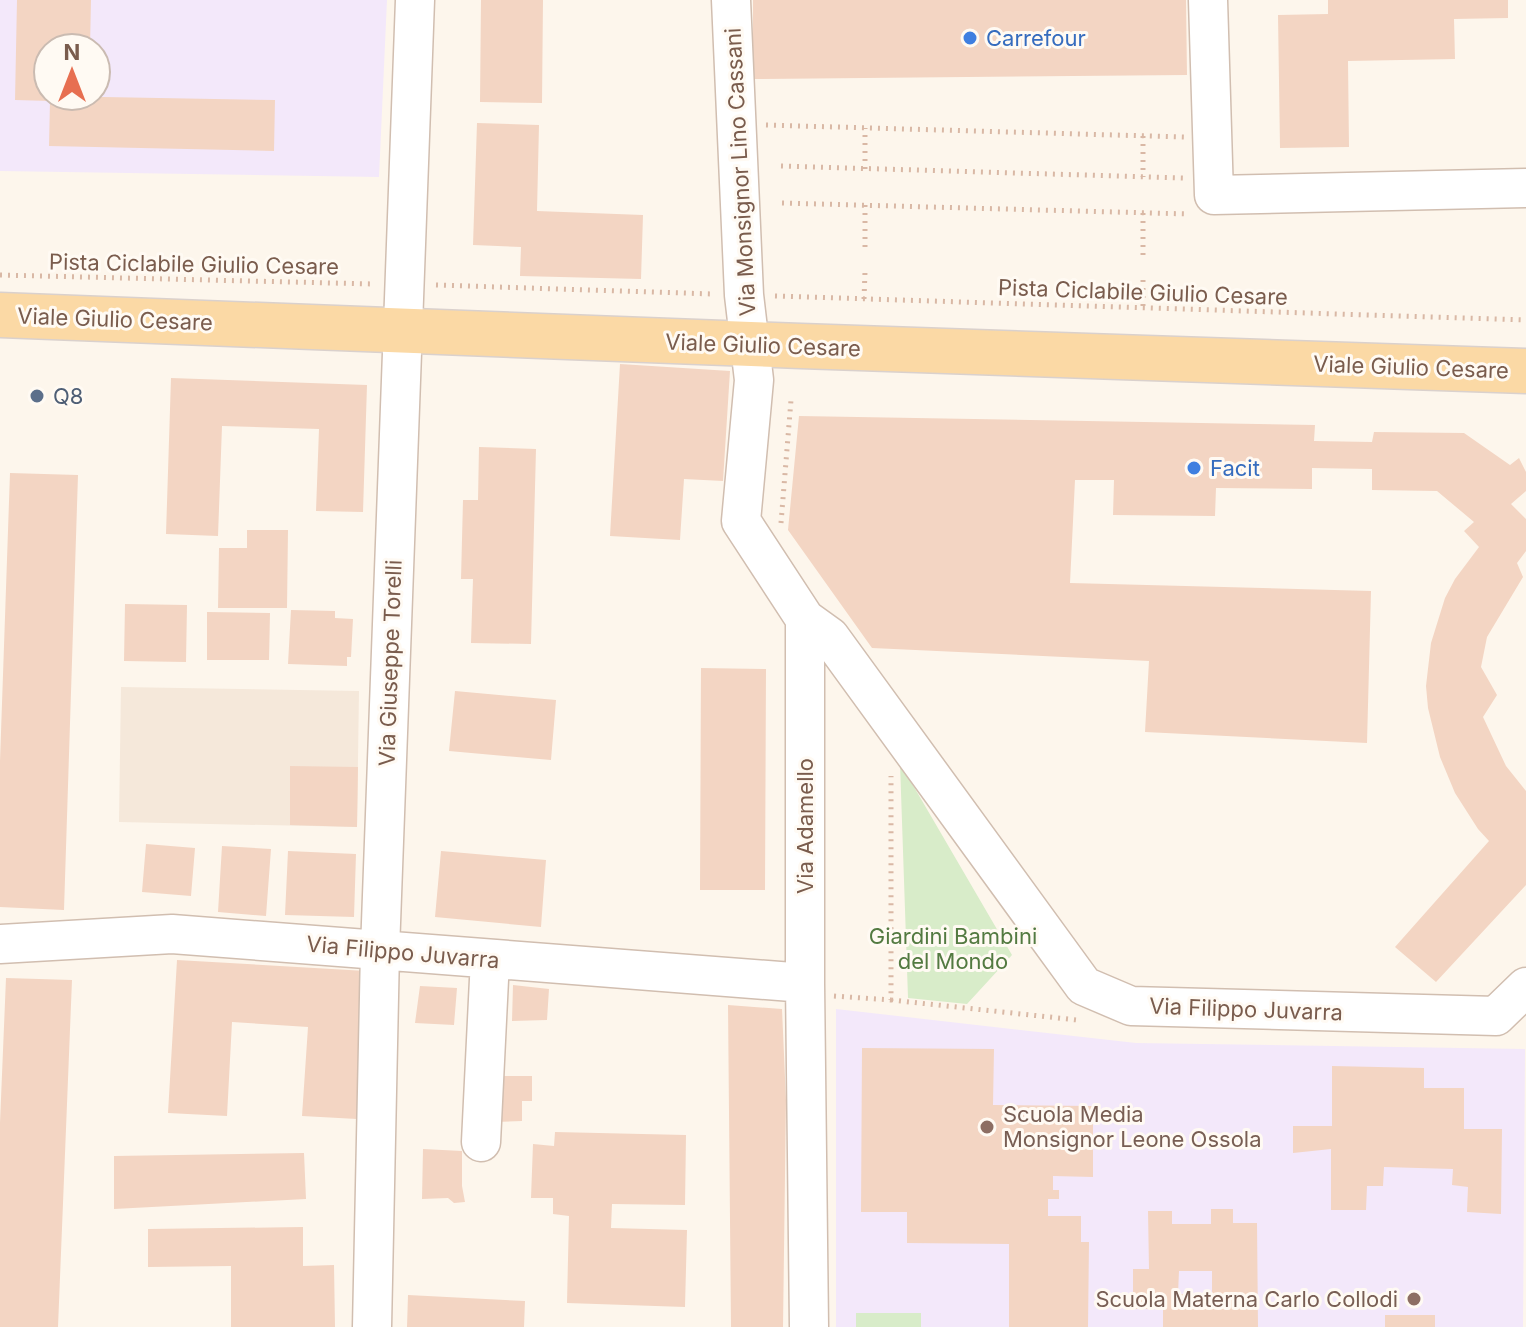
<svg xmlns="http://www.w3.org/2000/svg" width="1526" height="1327" font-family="Inter,sans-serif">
<rect width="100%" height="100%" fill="#fdf6ec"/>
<!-- residential -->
<path fill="#f5e8da" d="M121,687L359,691L357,827L119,822Z"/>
<!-- education -->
<path fill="#f3e8fa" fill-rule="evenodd" d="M0,0H387L379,177L0,171ZM48,48H96V96H48Z
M836,1009L1136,1043L1525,1049L1523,1327H836Z"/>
<!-- green -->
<path fill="#d8ecc9" d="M900,763L1012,955L967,1004L908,998Z
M856,1313H921V1327H856Z"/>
<!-- building -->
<path fill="#f3d5c3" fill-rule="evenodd" d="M17,0H91L90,48H48V96L275,100L274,151L49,146L50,101L15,100Z
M481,0H543L542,103L480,102Z
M753,0H1186L1187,75L753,79Z
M1328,0H1508V18L1454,19L1455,59L1348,61L1349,147L1280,148L1278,15L1328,14Z
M477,123L539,125L537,211L643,215L641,279L520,276L521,247L473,245Z
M620,364L730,371L723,481L684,479L680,540L610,536Z
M171,378L367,385L363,512L316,511L319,429L222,426L218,536L166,534Z
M799,416L1315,425L1314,441L1372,442L1374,432L1464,433L1510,465L1519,458L1526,472V491L1511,504L1526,519V551L1517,563L1523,577L1487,637L1481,667L1497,695L1483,717L1506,766L1526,791V885L1436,982L1395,947L1489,841L1478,829L1455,793L1440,757L1428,708L1426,686L1431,643L1445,598L1455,579L1479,547L1464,531L1474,522L1437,491L1372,490V469L1312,468V489L1216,488L1215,516L1113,515L1114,480H1075L1070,583L1371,591L1367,743L1145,732L1149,661L872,648L788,530Z
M479,447L536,449L531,644L471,643L473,579H461L463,500H478Z
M10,473L78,475L64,910L0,907V761Z
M247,530H288L287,608H218L219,548H247Z
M125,604L187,605L186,662L124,661Z
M291,610L335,611V618L353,619L351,657H347V666L288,664Z
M207,612L270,613L269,660H207Z
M701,668L766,669L765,890H700Z
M455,691L556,700L551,760L449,751Z
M290,766L358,767L357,827L290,825Z
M146,844L195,848L191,896L142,892Z
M222,846L271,849L266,916L218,912Z
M288,851L356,854L354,917L285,915Z
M441,851L546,860L541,927L435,917Z
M177,960L366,971L357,1119L302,1116L308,1027L232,1022L227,1116L168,1113Z
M6,978L72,980L58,1327H0V1123Z
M513,985L549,989L547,1020L512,1021Z
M420,986L457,988L454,1025L415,1023Z
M728,1005L782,1009L786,1100L783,1327H731Z
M862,1048L994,1049L993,1105L1093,1106V1177L1053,1176V1190H1059V1199H1048V1216H1081V1242H1089L1088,1327H1009V1244L907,1243V1212H861Z
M1332,1066L1424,1068V1088H1464V1129H1502L1501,1214L1467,1212L1468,1187L1452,1185L1453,1169L1384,1167L1383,1186H1367L1366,1210H1331V1149L1293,1153V1126H1332Z
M495,1076H532V1101H522V1121L494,1122Z
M555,1132L686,1135L685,1205L612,1204L611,1228L687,1230L685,1307L567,1303L569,1216L553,1214V1198H531L533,1144L554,1146Z
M423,1149L462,1151V1186L465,1202L454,1203L448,1198L422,1199Z
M304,1153L306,1199L114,1209V1156Z
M1211,1209H1233V1223H1257L1258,1327H1163V1309H1133V1269H1149L1148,1211H1172V1224H1211ZM1179,1271H1212V1294H1178Z
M303,1227V1266L334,1265L335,1327H231V1266L148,1267V1229Z
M408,1295L525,1301L524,1327H407Z
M1385,1315H1435V1327H1385Z"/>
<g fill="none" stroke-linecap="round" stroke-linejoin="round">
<!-- minor casing -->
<g stroke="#d1beb0" stroke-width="41">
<path id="minor" d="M731,0L744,295L754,380L741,521L805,619V983L809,1327
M1208,0L1214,195L1526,188
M805,619L830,637L1084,986L1131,1006L1496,1016L1526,987
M0,944L172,934L805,983
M481,1142L490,959
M372,1327L380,950L415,0"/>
</g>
<!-- major casing -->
<g stroke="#dad1cd" stroke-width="47">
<path id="major" d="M0,315L801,346L1526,371"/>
</g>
<!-- path -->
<path stroke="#d9b8a5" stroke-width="5" stroke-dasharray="2 6" stroke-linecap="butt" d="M766,125L1184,137
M1143,136V177
M781,166L1184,178
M865,169V128
M782,203L1189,214
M865,205V248
M1143,213V255
M0,275L374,284
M1143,280V308
M436,285L713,294
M775,296L1526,320
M864,299L865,272
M781,523L791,400
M834,996L891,1000V776
M891,1000L1077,1020"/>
<!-- minor -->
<use href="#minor" stroke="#fff" stroke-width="38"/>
<!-- major -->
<use href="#major" stroke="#fbd9a5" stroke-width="44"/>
</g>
<!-- markers -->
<g fill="#3f7fe0" stroke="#fffaf3" stroke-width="3">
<circle cx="970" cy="38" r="8"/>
<circle cx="1194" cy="468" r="8"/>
</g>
<circle fill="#5c6f8a" stroke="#fffaf3" stroke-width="3" cx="37" cy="396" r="8"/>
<g fill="#8d6e63" stroke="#fffaf3" stroke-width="3">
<circle cx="987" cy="1127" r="8"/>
<circle cx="1414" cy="1299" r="8"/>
</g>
<g text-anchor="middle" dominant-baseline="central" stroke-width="6" stroke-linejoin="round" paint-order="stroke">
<!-- shop labels -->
<g font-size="22" fill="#366cbe" stroke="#fffaf3" text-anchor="start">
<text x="986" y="38">Carrefour</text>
<text x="1210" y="468">Facit</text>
</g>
<!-- street labels -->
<g font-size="22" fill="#7a5c4d" stroke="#fffaf3">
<text transform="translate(740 172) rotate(-93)">Via Monsignor Lino Cassani</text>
<text transform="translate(194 264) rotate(1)">Pista Ciclabile Giulio Cesare</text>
<text transform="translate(1143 292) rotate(2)">Pista Ciclabile Giulio Cesare</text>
<text transform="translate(115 319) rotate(2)">Viale Giulio Cesare</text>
<text transform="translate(763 345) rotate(2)">Viale Giulio Cesare</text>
<text transform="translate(1411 367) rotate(2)">Viale Giulio Cesare</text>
<text transform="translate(390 663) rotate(-88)">Via Giuseppe Torelli</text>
<text transform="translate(805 826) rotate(-90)">Via Adamello</text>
<text transform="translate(403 952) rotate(5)">Via Filippo Juvarra</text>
<text transform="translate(1246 1009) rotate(2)">Via Filippo Juvarra</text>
</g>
<!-- service labels -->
<g font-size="22" fill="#4e5e75" stroke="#fffaf3" text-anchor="start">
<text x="53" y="396">Q8</text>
</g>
<!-- park labels -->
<g font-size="22" fill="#537a41" stroke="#fffaf3">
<text x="953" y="936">Giardini Bambini<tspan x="953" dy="25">del Mondo</tspan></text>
</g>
<!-- education labels -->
<g font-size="22" fill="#785e54" stroke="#fffaf3" text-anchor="start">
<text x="1003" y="1114">Scuola Media<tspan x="1003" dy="25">Monsignor Leone Ossola</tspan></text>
<text x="1398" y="1299" text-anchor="end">Scuola Materna Carlo Collodi</text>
</g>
</g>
<!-- north arrow -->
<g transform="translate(72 72)"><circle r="38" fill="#fffaf3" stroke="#cabbb1" stroke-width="2"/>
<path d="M0-6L14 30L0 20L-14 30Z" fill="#e76f51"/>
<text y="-12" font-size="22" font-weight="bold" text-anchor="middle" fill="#7a5c4d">N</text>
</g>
</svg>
